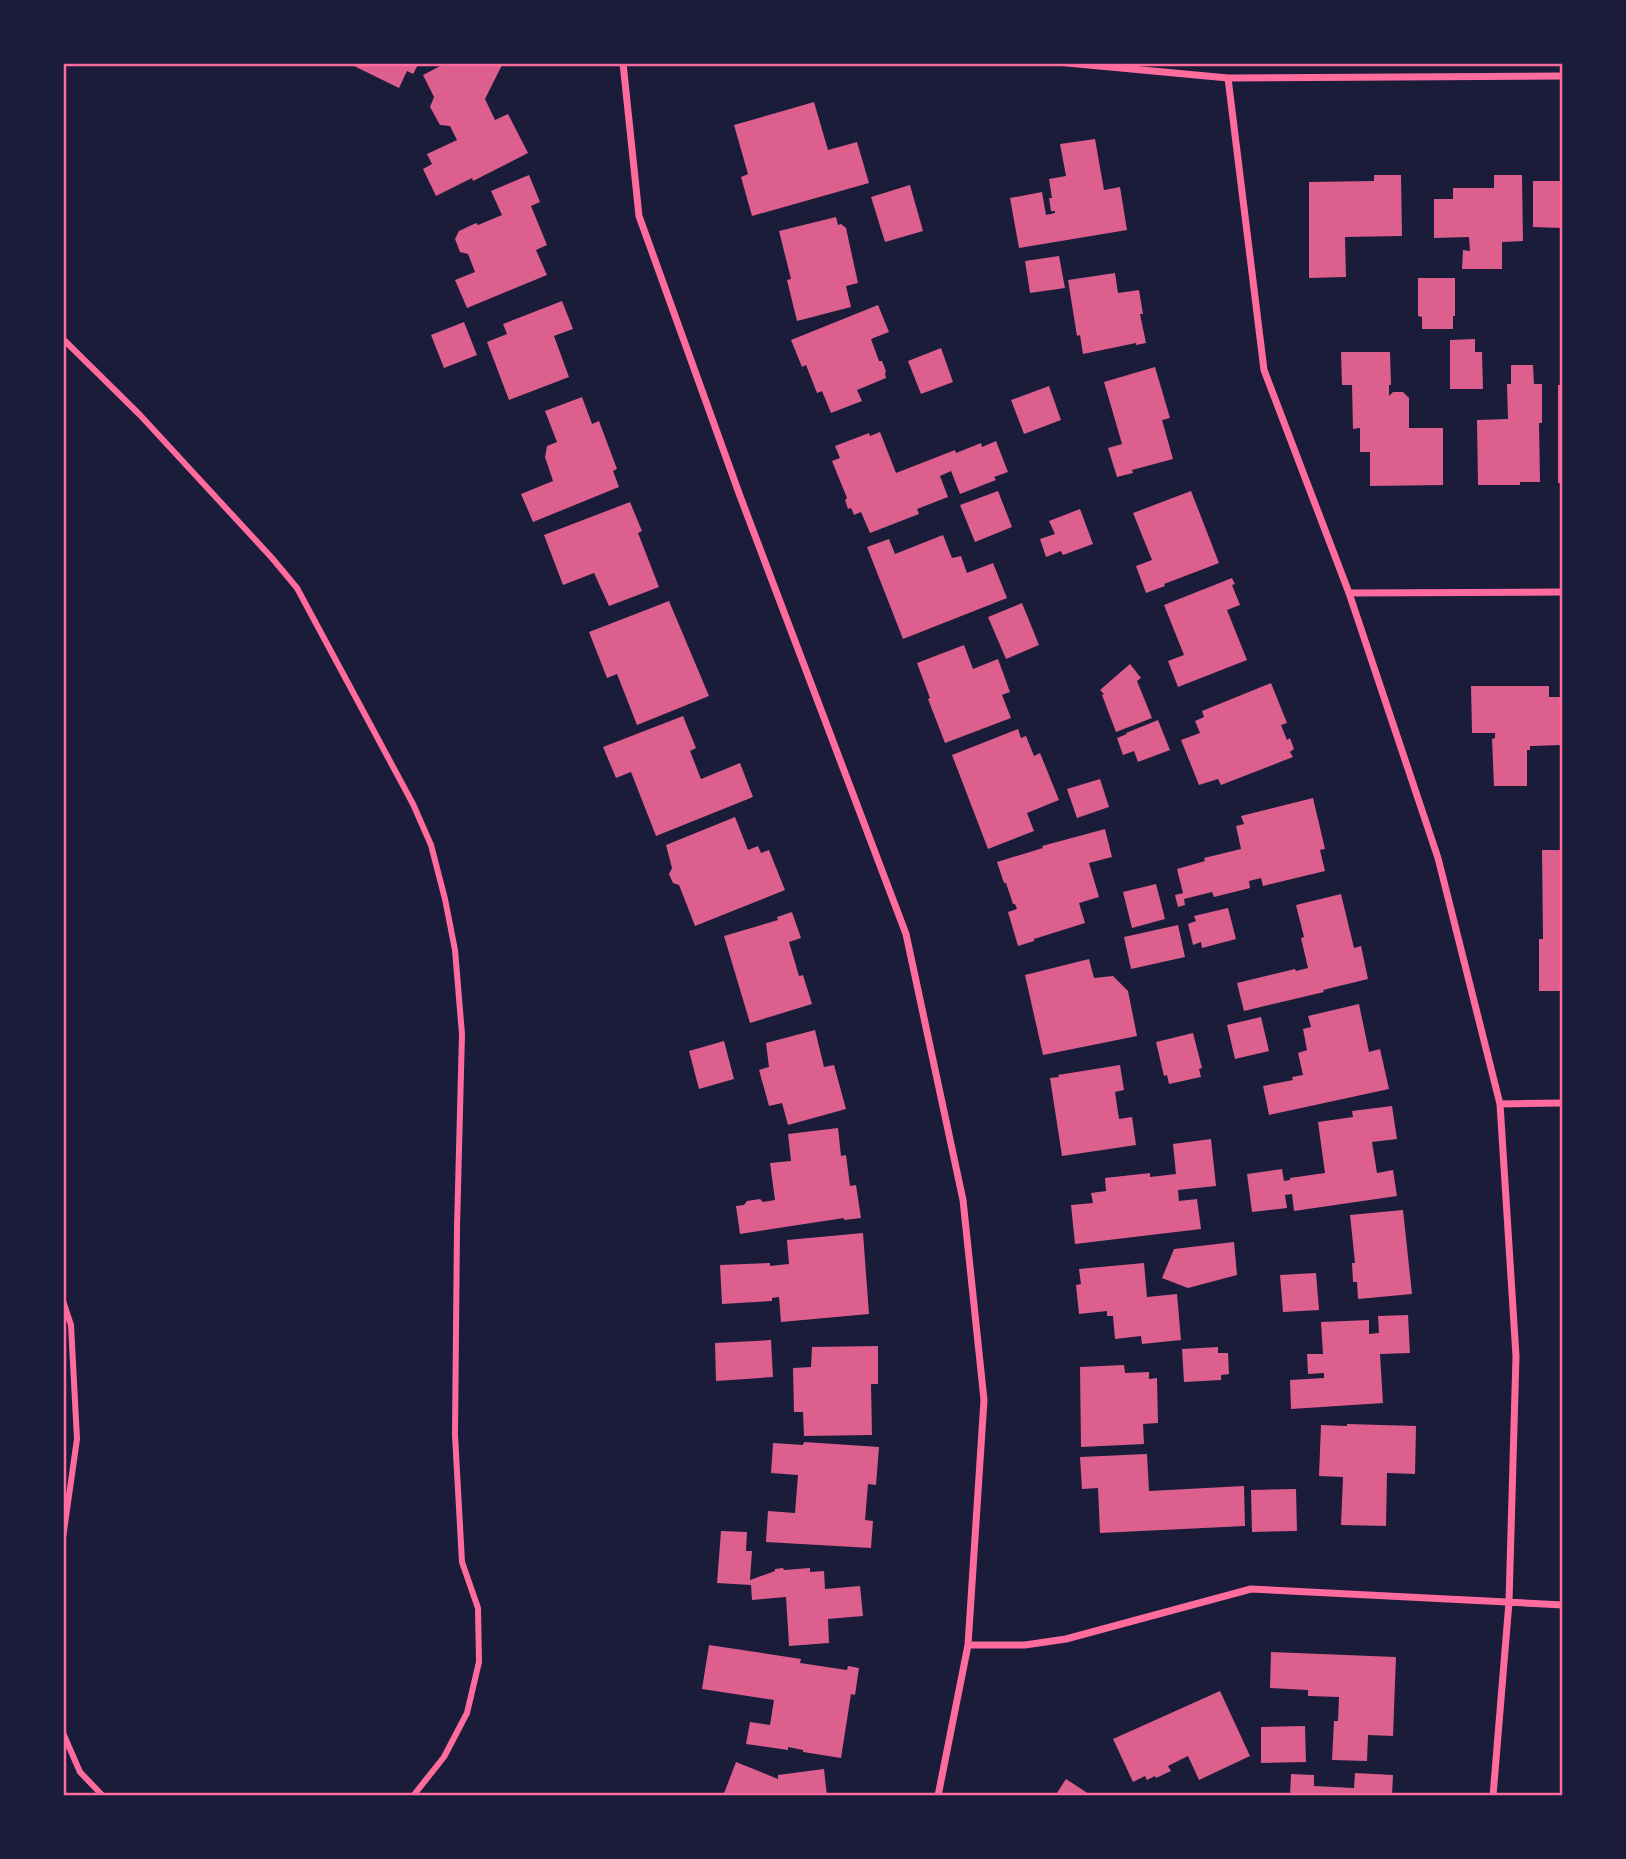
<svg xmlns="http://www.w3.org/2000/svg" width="1626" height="1859" font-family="'Roboto Serif',serif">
<rect width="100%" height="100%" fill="#1b1b3a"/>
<!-- building -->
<path fill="#dd5f8e" d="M356,63H419L413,74L407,71L399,88L354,66Z
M446,63H503L485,99L495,120L508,114L528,153L473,181L472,178L436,196L423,169L432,164L427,154L457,140L450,126L440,125L430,107L434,97L423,75Z
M814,102L828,150L857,142L869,183L752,216L741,177L748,174L734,125Z
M1095,139L1104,190L1120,187L1127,230L1019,248L1010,198L1042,192L1046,215L1055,213V211H1051L1049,198H1052L1049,179L1066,176L1060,144Z
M529,175L540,202L531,206L547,245L536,250L547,275L467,308L455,280L475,272L468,254L460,252L455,239L459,231L476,223L478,225L502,215L491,191Z
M1374,175H1401L1402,236L1345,237L1346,277L1309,278V182L1374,181Z
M1494,175H1522L1523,241L1502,242V269H1462L1463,250L1470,251L1469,237L1434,238V199H1453V188H1494Z
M1533,181H1563V228L1533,227Z
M910,185L923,231L885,242L871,197Z
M836,217L838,225L841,224L846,228L858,283L846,286L851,307L797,321L787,280L791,279L779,231Z
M1059,256L1065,288L1030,293L1025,261Z
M1115,273L1118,293L1139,290L1143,314H1140L1146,343L1136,345V343L1083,354L1080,335L1077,336L1068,280Z
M1418,278H1455V316H1453V329H1422V317L1418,316Z
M562,301L573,329L554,336L569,377L509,400L487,342L507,334L503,324Z
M878,305L889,332L871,339L879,361H882L886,371L885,374L886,378L857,390L862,401L831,413L822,391L817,393L806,365L802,367L791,340Z
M464,322L477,355L444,368L431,335Z
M1475,339V352H1482L1483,389H1450V340Z
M941,348L953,382L921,394L908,361Z
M1341,352H1390L1391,385H1389V396L1393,392H1403L1409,398V428H1443V485L1370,486V452H1360V428L1353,429L1352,385H1342Z
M1511,365H1533L1534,384H1542V423H1539L1540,482H1520V485H1478L1477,420L1508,419L1507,384H1511Z
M1155,367L1170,418L1162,420L1173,459L1132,470L1133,473L1117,477L1108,448L1122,444L1104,382Z
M1558,385H1563V483H1558Z
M1049,386L1061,420L1024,434L1011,400Z
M582,397L592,424L599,421L617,469L613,471L619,487L533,522L521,494L553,481L545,457L547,446L557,442L545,411Z
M880,432L896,473L955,450L956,453L981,443L982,447L996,441L1008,472L994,477L996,480L960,494L951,471L940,476L948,497L917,509L919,514L870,533L861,512L854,515L851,508L848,509L845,500L847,498L832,461L840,458L835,446L869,433L870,436Z
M998,491L1012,527L975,542L960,505Z
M1191,491L1219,563L1164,584L1165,586L1146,593L1136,566L1152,560L1133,513Z
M630,502L642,531L638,533L659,587L609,606L594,573L563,585L544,535Z
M1080,509L1093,544L1063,555L1061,551L1046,557L1040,539L1055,534L1049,521Z
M943,535L952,558L961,556L967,573L993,563L1007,598L903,639L867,547L889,539L895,554Z
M1232,578L1235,584L1232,585L1240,605L1227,610L1247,660L1178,687L1168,661L1184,655L1164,605Z
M669,601L709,696L637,725L617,674L607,678L589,632Z
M1022,603L1039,645L1006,659L988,617Z
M964,645L973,669L998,659L1010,692L1002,695L1011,718L945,743L928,699L930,698L917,663Z
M1130,664L1141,678L1137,681L1152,718L1116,732L1102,695L1104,694L1100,690Z
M1271,683L1287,723L1281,725L1287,740L1290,738L1294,749L1290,752L1293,757L1221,785L1218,779L1199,785L1181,740L1200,733L1195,721L1204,717L1202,711Z
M1471,686H1549V697H1563V745L1530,746V750H1527V786H1494L1492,739L1495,738V733H1472Z
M683,716L696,748L690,751L701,779L740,763L753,797L656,836L631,772L616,778L603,747Z
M1158,720L1170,750L1138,762L1134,751L1123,755L1117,738L1127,734L1126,733Z
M1018,729L1021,738L1026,736L1034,756L1040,753L1059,800L1027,813L1034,831L988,849L952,755Z
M1100,779L1109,807L1077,818L1067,789Z
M1313,798L1325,849L1320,850L1325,871L1263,886L1261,878L1249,881L1250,888L1214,897L1212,892L1184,899L1185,905L1178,907L1175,895L1183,893L1177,869L1205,861L1204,858L1241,849L1236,826L1244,824L1241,816Z
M735,817L748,850L758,846L761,853L769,850L785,890L695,926L679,885L673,883L669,874L672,868L666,845Z
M1105,829L1112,857L1089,863L1099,897L1079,903L1085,923L1034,939V941L1018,946L1008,912L1017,909L1015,904H1013L1006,883H1004L997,862L1043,848L1042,846Z
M1542,850H1563V991H1539V939H1543Z
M1156,884L1165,919L1132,928L1123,892Z
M1341,894L1354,948L1361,946L1368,979L1323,990L1324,992L1244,1011L1237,983L1295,969L1296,971L1308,968L1301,938L1304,937L1296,905Z
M1228,908L1236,939L1202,948L1201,942L1193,945L1188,924L1196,921L1194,916Z
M792,912L801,938L789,942L799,976L803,975L812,1004L750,1023L724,936L778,920L777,917Z
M1178,925L1185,957L1131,969L1124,937Z
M1089,959L1094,978L1113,976L1128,991L1137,1036L1043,1055L1025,975Z
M1359,1004L1369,1052L1380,1049L1389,1089L1269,1115L1263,1086L1293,1080L1292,1077L1303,1075L1298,1053L1307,1050L1303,1029L1311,1027L1308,1016Z
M1261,1017L1269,1051L1235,1059L1227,1025Z
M815,1030L824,1067L834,1065L846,1109L788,1125L782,1103L769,1106L759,1070L769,1067L766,1043Z
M1193,1033L1202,1068L1199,1069L1201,1077L1169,1084L1167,1075L1164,1076L1156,1042Z
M724,1041L734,1079L699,1089L689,1051Z
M1120,1065L1124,1090L1115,1092L1119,1119L1132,1117L1136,1145L1062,1156L1050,1078L1059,1077L1058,1075Z
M1392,1106L1397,1139L1372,1142L1377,1173L1393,1170L1397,1196L1294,1211L1292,1194L1285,1195L1287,1208L1252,1212L1247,1174L1282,1169L1284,1181L1290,1180V1178L1325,1173L1318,1122L1353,1117L1352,1111Z
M838,1128L841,1156L846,1155L850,1186L856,1185L861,1218L844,1220V1218L740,1234L736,1206L744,1205L747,1201L760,1199L763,1202L775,1200L770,1163L791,1161L788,1134Z
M1211,1139L1216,1186L1178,1190L1179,1201L1197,1199L1201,1229L1075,1244L1071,1205L1093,1203L1091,1193L1106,1191L1105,1178L1150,1173V1177L1176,1174L1173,1144Z
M1403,1210L1412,1294L1358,1299L1357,1282H1353L1352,1263H1355L1350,1215Z
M863,1233L869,1314L781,1322L779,1297L772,1298V1301L722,1304L720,1265L770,1263V1266L789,1264L787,1240Z
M1234,1242L1237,1275L1188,1288L1162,1278L1174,1249Z
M1144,1263L1147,1297L1177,1294L1181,1340L1142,1344L1141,1336L1115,1339L1113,1316H1107V1311L1079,1314L1076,1285L1081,1284L1079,1269Z
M1316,1273L1319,1310L1283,1312L1280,1275Z
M1408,1315L1410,1353L1380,1354L1383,1403L1291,1409L1290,1380L1324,1378V1373L1308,1374L1307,1354H1323L1321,1322L1369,1320V1334L1379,1333L1378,1316Z
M771,1340L773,1377L716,1381L715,1343Z
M878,1346V1384H871L872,1435L804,1436L803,1412H794L793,1368L811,1367L812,1347Z
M1218,1347V1353H1228L1229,1374L1221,1375V1380L1184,1382L1182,1349Z
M1124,1365L1125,1373L1149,1372V1379L1157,1378L1158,1423L1143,1424L1144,1444L1081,1447L1080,1367Z
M1347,1424L1416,1426L1415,1474L1387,1473L1386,1526L1341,1525L1343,1477L1319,1476L1321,1425L1347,1426Z
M804,1442L879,1447L876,1485L868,1484L865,1520L873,1521L871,1548L766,1542L768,1511L795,1513L798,1475L771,1473L773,1443L803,1445Z
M1147,1454L1149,1491L1244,1486L1245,1526L1100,1533L1098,1488L1082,1489L1080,1457Z
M1296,1489L1297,1531L1252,1532L1251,1490Z
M721,1531L747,1532L746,1551H752L750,1580L775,1571V1569L783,1568L784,1570L810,1568V1572L824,1571L825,1589L860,1586L863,1616L828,1619L829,1643L789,1646L786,1597L752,1600L751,1585L717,1583Z
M709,1645L801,1659L800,1663L847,1670L848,1666L859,1668L855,1695L851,1694L841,1758L803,1752V1750L788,1747V1750L746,1744L750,1722L770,1725L774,1700L702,1689Z
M1271,1652L1396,1657L1393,1736L1368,1735L1367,1761L1332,1760L1334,1721H1338L1339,1697L1308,1696V1690L1270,1688Z
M1220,1691L1250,1756L1199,1780L1188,1756L1168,1766L1171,1771L1156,1778L1155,1776L1147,1780L1145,1776L1133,1782L1113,1739Z
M1305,1726L1306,1762L1261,1763V1727Z
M736,1762L778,1779V1775L824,1769L827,1796H723Z
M1355,1773L1393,1775L1392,1796H1290L1291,1774L1314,1775V1786L1354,1788Z
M1066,1779L1092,1796H1055Z"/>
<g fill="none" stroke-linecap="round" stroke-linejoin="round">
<!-- pedestrian -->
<path stroke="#ff6b9d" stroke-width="6" d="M63,339L140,415L272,558L297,588L413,804L431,845L445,899L455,950L462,1034L457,1227L455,1435L462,1562L478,1608L479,1662L467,1713L444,1757L413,1796
M63,1301L71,1325L77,1439L63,1538
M63,1733L80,1772L103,1796"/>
<!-- minor -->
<path stroke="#ff6b9d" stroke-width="7" d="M623,63L639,216L740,496L906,934L963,1200L984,1400L968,1645L938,1796
M1067,63L1228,78L1563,76
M1228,78L1264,370L1349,593L1438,858L1500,1104L1516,1356L1509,1602L1493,1796
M1349,593L1563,592
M1500,1104L1563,1103
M968,1645H1025L1066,1639L1251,1589L1563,1605"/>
</g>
<!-- border -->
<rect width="1626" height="1859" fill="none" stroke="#1b1b3a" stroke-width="130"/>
<rect x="65" y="65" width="1496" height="1729" fill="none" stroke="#ff6b9d" stroke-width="2.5"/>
</svg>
